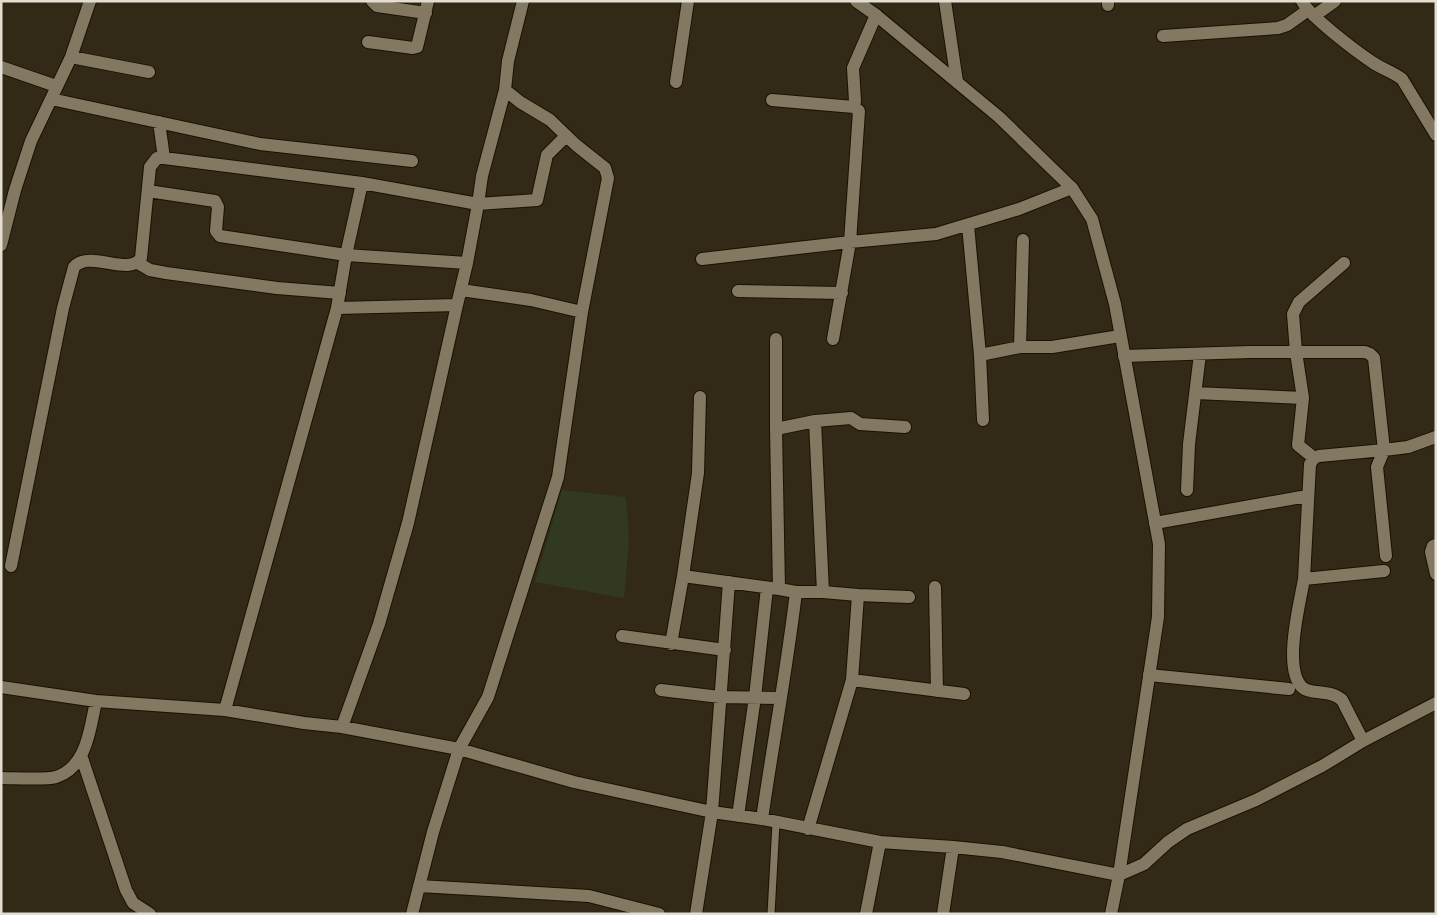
<svg xmlns="http://www.w3.org/2000/svg" width="1437" height="915" font-family="'Exo 2',sans-serif">
<rect width="100%" height="100%" fill="#322a16"/>
<!-- pitch -->
<path fill="#313a21" d="M562,490L626,497L629,541L624,598L535,582Z"/>
<g fill="none" stroke-linecap="round" stroke-linejoin="round">
<!-- lane casing -->
<g stroke="#1a1202" stroke-width="9">
<path id="lane" d="M771,914L776,823"/>
</g>
<!-- street casing -->
<g stroke="#1a1202" stroke-width="14">
<path id="street" d="M372,1L377,6L426,13
M945,1L957,82
M1108,1V5
M1302,1C1309,16 1357,52 1372,62C1382,69 1393,72 1402,79L1436,135
M1314,16L1335,1
M1163,36L1278,28L1287,25L1308,10
M368,42L413,48L417,47L428,1
M71,57L149,72
M1,67L56,86
M676,82L688,1
M51,99L260,144L412,161
M772,100L854,107L859,111L850,242L936,234L1019,209L1072,188
M854,107L855,101L853,68L876,15
M159,122L164,158
M148,191L215,201L218,207L216,231L220,236L346,255L467,263L457,305
M968,225L980,355L983,420
M1,245L15,190L31,141L71,57L90,1
M702,259L850,242L833,339
M138,263L150,270L166,273L277,288L340,293
M467,263L478,204L537,200L547,155L566,136
M461,290L531,300L582,312
M738,291L842,293
M337,308L457,305L408,523L379,624L342,727
M776,339V429
M1020,347L1023,240
M980,355L1020,347H1052L1120,336
M1124,356L1250,352H1365L1370,354L1374,358L1384,450L1377,467L1386,556
M1196,393L1303,398
M700,397L698,473L683,576L779,589
M815,421L851,418L860,424L905,427
M1314,458L1298,445L1303,398L1296,352L1293,314L1299,302L1344,263
M1187,490L1189,444L1200,354
M1155,523L1307,496
M1436,545L1433,546L1431,552L1436,574
M11,566L63,308L74,267C89,249 129,277 141,258L150,167L157,158H164L362,183
M1304,579L1310,464L1314,458L1319,456L1384,450L1408,447L1436,437
M935,587L937,691
M796,592H823
M858,595L909,597
M622,636L725,650
M671,644L683,576
M1149,675L1289,689
M852,680L964,694
M1,687L96,701L225,710L304,723L342,727L459,749L574,782L712,812L762,819L880,842L866,914
M661,690L720,697L780,698
M225,710L337,308L346,255L362,183L478,204L482,176L505,90
M1363,741L1342,700C1330,689 1312,695 1303,688C1282,670 1300,603 1304,579L1384,571
M81,755L126,890L133,903L150,914
M1,778C13,778 47,780 56,777C87,767 90,729 96,701
M738,816L755,697L767,588
M762,819C773,743 787,668 796,592L779,589L776,429L815,421L823,592L858,595L852,680L808,829
M880,842L953,847L943,914
M953,847L1002,852L1119,875L1144,864L1168,842L1187,829L1256,800L1322,766L1363,741L1436,703
M419,886L589,896L659,914
M412,914L433,832L459,749L488,697L558,477L582,312L608,178L605,168L576,145L550,120L520,102L505,90L508,61L523,1
M696,914L712,812L729,582"/>
</g>
<!-- secondary casing -->
<g stroke="#1a1202" stroke-width="14">
<path id="secondary" d="M856,1L876,15L999,117L1072,188L1092,219L1115,304L1159,544L1158,617L1119,875L1111,914"/>
</g>
<!-- lane -->
<use href="#lane" stroke="#837963" stroke-width="7"/>
<!-- street -->
<use href="#street" stroke="#837963" stroke-width="12"/>
<!-- secondary -->
<use href="#secondary" stroke="#837963" stroke-width="12"/>
</g>
<!-- border -->
<rect width="1437" height="915" fill="none" stroke="#e3ded2" stroke-width="5"/>
</svg>
